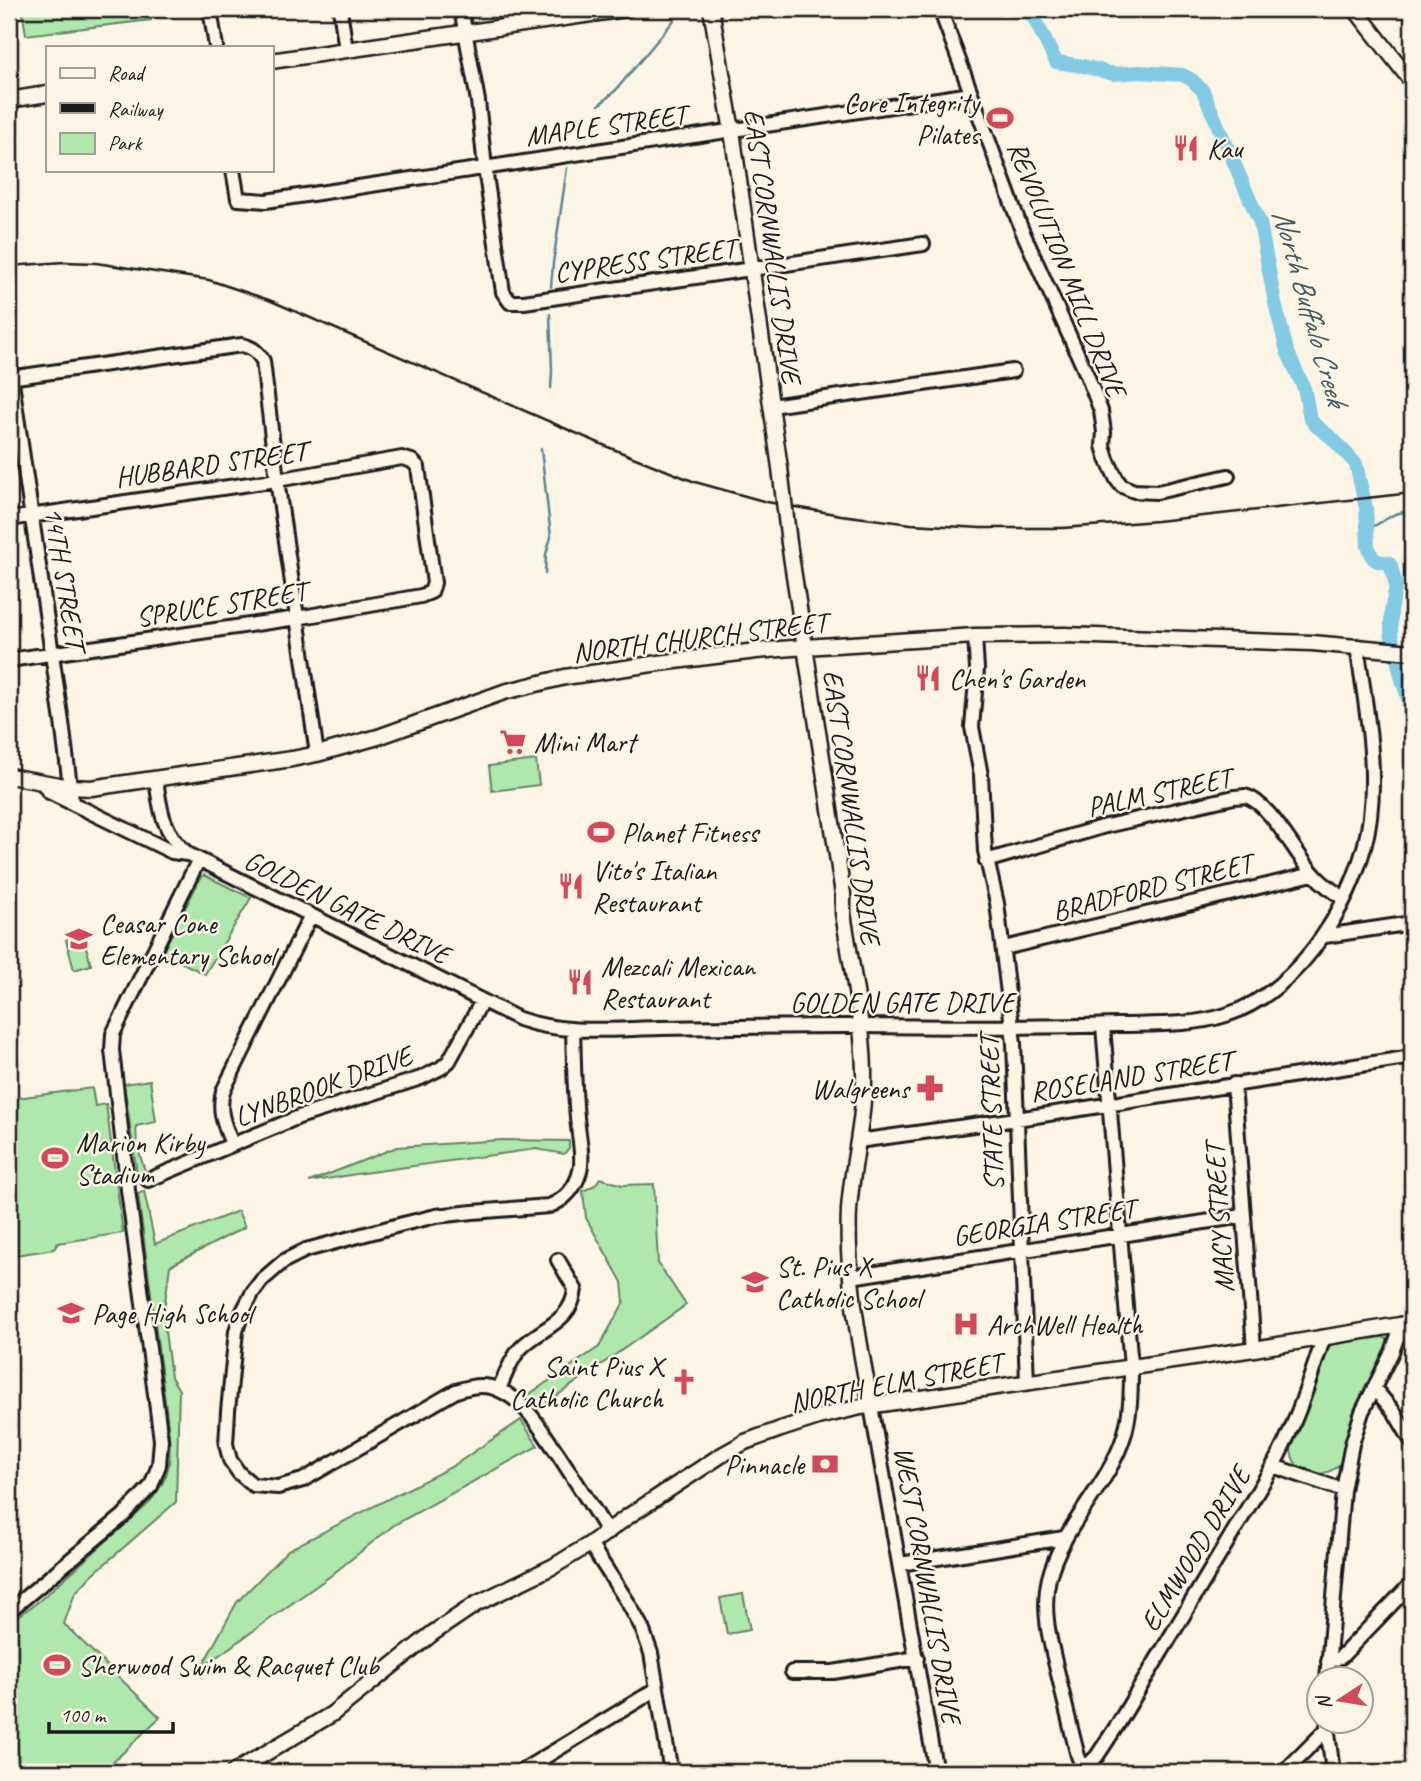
<svg xmlns="http://www.w3.org/2000/svg" width="1421" height="1781" font-family="Caveat,sans-serif">
<rect width="100%" height="100%" fill="#fcf5e5"/>
<filter id="ink" filterUnits="userSpaceOnUse"><feTurbulence type="fractalNoise" baseFrequency=".0143" numOctaves="2"/><feDisplacementMap in="SourceGraphic" scale="14" xChannelSelector="R" yChannelSelector="G"/><feConvolveMatrix kernelMatrix="1 2 1 2 8 2 1 2 1" color-interpolation-filters="sRGB"/></filter>
<g filter="url(#ink)">
<!-- green -->
<path fill="#aee8ac" stroke="#658264" stroke-width="2" d="M22,9H150L151,20L26,35Z
M536,760L539,785L492,791L489,766Z
M204,875L251,898L205,974L162,953L201,877Z
M83,935L91,965L74,970L66,940Z
M150,1080L156,1122L136,1126L137,1146L145,1171L137,1174L124,1084Z
M92,1088L95,1106L106,1104L123,1233L58,1243L54,1249L9,1256V1099Z
M502,1140L569,1141V1148L564,1154L536,1149L356,1174L309,1182L397,1147Z
M600,1178L622,1185L654,1184L658,1263L686,1305L535,1411L525,1397L599,1347L624,1302L622,1282L586,1218L583,1191L595,1185Z
M144,1191L155,1244L238,1211L245,1227L170,1266L163,1316L171,1377L179,1390L176,1502L92,1575L75,1593L64,1624L160,1717L103,1772H9V1623L39,1601L146,1506C175,1475 171,1455 167,1416L138,1194Z
M1383,1337L1387,1339L1390,1344L1343,1460C1327,1483 1290,1477 1291,1446L1325,1349L1329,1345Z
M521,1420L538,1446L394,1525L329,1577L201,1668L237,1602L288,1550L453,1466Z
M743,1594L750,1630L727,1634L720,1598Z"/>
<g fill="none" stroke-linecap="round" stroke-linejoin="round">
<!-- stream -->
<path stroke="#5a8494" stroke-width="2.5" d="M599,105L616,90L675,19
M551,287L553,263L567,168
M550,314L552,371L551,388
M541,449L551,537L546,554L545,574
M1367,530L1395,514L1412,510"/>
<!-- river -->
<path stroke="#83cae4" stroke-width="14" d="M1027,9L1033,16L1056,62L1083,66L1114,74L1139,72L1183,75L1192,80L1203,91L1260,223L1275,303L1287,351L1304,388L1310,418L1315,425L1332,438L1356,464L1366,508L1368,546L1371,553L1373,558L1377,561L1389,563L1391,566L1396,586L1391,611V633L1401,676L1408,699L1412,731"/>
<!-- minor casing -->
<g stroke="#1c1c1c" stroke-width="18">
<path id="minor" d="M210,9L216,47
M340,9L346,50
M461,9L478,101L485,168L503,292L510,302H524L923,244
M940,9L1021,228L1087,375L1101,411L1104,432L1103,446L1107,459L1117,480L1122,486L1134,491L1157,492L1228,476
M233,170L238,199L266,201L971,94
M9,362L62,722L72,802
M9,378L242,345C253,348 257,351 263,361L277,480L317,754
M771,406L1013,371
M9,519L277,480L402,458L412,461L418,467L434,583L431,592L421,596L297,618L9,660
M975,636L977,669L972,727L981,775L985,851L997,903L1014,1043L1027,1382
M156,779C160,810 163,833 188,854L519,1019C565,1035 612,1029 660,1028C723,1027 786,1026 849,1026C939,1027 1028,1028 1118,1025C1153,1024 1192,1026 1226,1015C1302,991 1361,893 1370,817C1377,760 1365,702 1357,646
M42,782L49,792L172,852L187,854
M986,861L1102,827L1234,797C1235,797 1245,796 1245,796C1270,802 1296,856 1314,874C1322,884 1333,891 1344,898
M1325,936L1412,923
M1004,948L1313,874
M573,1030C574,1059 574,1088 577,1117C578,1132 584,1157 580,1171C576,1187 565,1200 549,1206L473,1212L436,1216L403,1224L306,1250L284,1261L262,1280L253,1292L242,1313L236,1331L228,1411L226,1444L230,1460L239,1473L253,1485L278,1487L303,1480L456,1391C470,1386 486,1383 499,1390C527,1402 541,1430 558,1454C575,1480 592,1506 608,1533
M1234,1084L1254,1349
M858,1141L1017,1119L1412,1057
M232,1144C224,1124 218,1112 223,1091L311,915
M148,1180L299,1117L421,1078L441,1068L449,1061L482,1001
M851,1277L1243,1216
M1374,1388L1395,1413L1412,1442
M499,1389C505,1376 510,1360 520,1349C539,1328 572,1323 575,1289L558,1260
M871,1406L936,1772
M1273,1466L1343,1490
M590,1544L627,1601L642,1628L651,1653L671,1772
M900,1564L1064,1538
M9,1611L123,1516L151,1486L159,1465L161,1440L158,1417L128,1190L112,1050L113,1034L198,861
M1328,1662L1341,1657L1412,1583
M792,1672H833L917,1658
M1327,1680L1343,1490L1352,1444L1362,1412L1392,1352L1402,1324
M1327,1725L1333,1772
M1084,1770L1078,1756C1071,1730 1065,1704 1059,1678C1051,1645 1041,1612 1049,1578C1063,1524 1108,1487 1124,1436C1131,1414 1131,1389 1131,1367L1103,1026
M520,1772L657,1689
M1081,1772L1097,1756L1118,1724L1273,1466C1296,1425 1309,1381 1324,1337
M1284,1772L1327,1729"/>
</g>
<!-- major casing -->
<g stroke="#1c1c1c" stroke-width="19">
<path id="major" d="M711,9L732,131L780,468
M1355,9L1412,82
M271,61L626,9
M9,100L47,94
M789,543L843,894V913C851,965 863,1019 864,1072C865,1119 852,1163 849,1210C846,1276 859,1342 871,1406
M9,776L70,787L91,788L292,759L317,754L378,737L504,692L565,677L659,663L756,651L805,647L975,636L1064,635L1312,643L1412,652
M234,1772L332,1714L433,1633L476,1604L554,1566L590,1544L630,1515L720,1456L745,1442L781,1429L818,1417L861,1407L1254,1349L1412,1323"/>
</g>
<!-- minor -->
<use href="#minor" stroke="#fcf5e5" stroke-width="12"/>
<!-- major -->
<use href="#major" stroke="#fcf5e5" stroke-width="14"/>
<!-- rail -->
<path stroke="#1c1c1c" stroke-width="2.5" d="M9,266L64,262L96,263L209,280L269,300L608,447L695,482L767,502L841,515L911,524L981,528H1063L1157,521L1412,493"/>
<!-- major-bridge casing -->
<g stroke="#1c1c1c" stroke-width="19" stroke-linecap="butt">
<path id="major-bridge" d="M780,468L789,543"/>
</g>
<!-- major-bridge -->
<use href="#major-bridge" stroke="#fcf5e5" stroke-width="14"/>
</g>
</g>
<!-- icons -->
<defs>
<g id="stadium-bare" transform="scale(2.1)"><path d="M0-5a6.5 5 0 1 0 0 10a6.5 5 0 1 0 0-10ZM-3.5-1.8h7v3.6h-7Z" fill="#d1495b" stroke="#fcf5e5" stroke-width="2.5" paint-order="stroke"/></g>
<g id="restaurant-bare" transform="scale(2.1)"><path d="M-5-6h1v4h1v-4h1v4h1v-4h1v5L-1.5 .5V6h-2V.5L-5-1ZM5-6V6H3V1.5H1.5Q1.5-4 5-6Z" fill="#d1495b" stroke="#fcf5e5" stroke-width="2.5" paint-order="stroke"/></g>
<g id="supermarket-bare" transform="scale(2.1)"><path d="M-6-5.5h2.5l.6 2H6L4.5 2H-2.5L-4.4-4H-6ZM-1.5 3.2a1.3 1.3 0 1 0 .1 0ZM3 3.2a1.3 1.3 0 1 0 .1 0Z" fill="#d1495b" stroke="#fcf5e5" stroke-width="2.5" paint-order="stroke"/></g>
<g id="school-bare" transform="scale(2.1)"><path d="M0-5L7-2L0 1L-7-2ZM-4 1L0 2.5L4 1V4Q0 6-4 4Z" fill="#d1495b" stroke="#fcf5e5" stroke-width="2.5" paint-order="stroke"/></g>
<g id="pharmacy-bare" transform="scale(2.1)"><path d="M-2-6h4v4h4v4h-4v4h-4v-4h-4v-4h4Z" fill="#d1495b" stroke="#fcf5e5" stroke-width="2.5" paint-order="stroke"/></g>
<g id="hospital-bare" transform="scale(2.1)"><path d="M-5-5h3v3.5h4V-5h3V5h-3V1.5h-4V5h-3Z" fill="#d1495b" stroke="#fcf5e5" stroke-width="2.5" paint-order="stroke"/></g>
<g id="church-bare" transform="scale(2.1)"><path d="M-1.2-6h2.4v3.5h3.3v2.4h-3.3V6h-2.4V-.1h-3.3v-2.4h3.3Z" fill="#d1495b" stroke="#fcf5e5" stroke-width="2.5" paint-order="stroke"/></g>
<g id="bank-bare" transform="scale(2.1)"><path d="M-6-4H6V4H-6ZM0-2.3a2.3 2.3 0 1 0 0 4.6a2.3 2.3 0 1 0 0-4.6Z" fill="#d1495b" stroke="#fcf5e5" stroke-width="2.5" paint-order="stroke"/></g>
</defs>
<g fill-rule="evenodd">
<use href="#stadium-bare" x="1000" y="118"/>
<use href="#restaurant-bare" x="1186" y="148"/>
<use href="#restaurant-bare" x="928" y="678"/>
<use href="#supermarket-bare" x="513" y="742"/>
<use href="#stadium-bare" x="601" y="832"/>
<use href="#restaurant-bare" x="571" y="886"/>
<use href="#school-bare" x="79" y="939"/>
<use href="#restaurant-bare" x="580" y="982"/>
<use href="#pharmacy-bare" x="930" y="1088"/>
<use href="#stadium-bare" x="55" y="1158"/>
<use href="#school-bare" x="755" y="1282"/>
<use href="#school-bare" x="71" y="1313"/>
<use href="#hospital-bare" x="966" y="1324"/>
<use href="#church-bare" x="684" y="1382"/>
<use href="#bank-bare" x="825" y="1464"/>
<use href="#stadium-bare" x="57" y="1665"/>
</g>
<g text-anchor="middle" dominant-baseline="central" stroke-width="5" stroke-linejoin="round" paint-order="stroke">
<!-- poi labels -->
<g font-size="28" fill="#1c1c1c" stroke="#fcf5e5" text-anchor="start">
<text x="979" y="102" text-anchor="end">Core Integrity<tspan x="979" dy="32">Pilates</tspan></text>
<text x="1207" y="148">Kau</text>
<text x="949" y="678">Chen's Garden</text>
<text x="534" y="742">Mini Mart</text>
<text x="622" y="832">Planet Fitness</text>
<text x="592" y="870">Vito's Italian<tspan x="592" dy="32">Restaurant</tspan></text>
<text x="100" y="923">Ceasar Cone<tspan x="100" dy="32">Elementary School</tspan></text>
<text x="601" y="966">Mezcali Mexican<tspan x="601" dy="32">Restaurant</tspan></text>
<text x="909" y="1088" text-anchor="end">Walgreens</text>
<text x="76" y="1142">Marion Kirby<tspan x="76" dy="32">Stadium</tspan></text>
<text x="776" y="1266">St. Pius X<tspan x="776" dy="32">Catholic School</tspan></text>
<text x="92" y="1313">Page High School</text>
<text x="987" y="1324">ArchWell Health</text>
<text x="663" y="1366" text-anchor="end">Saint Pius X<tspan x="663" dy="32">Catholic Church</tspan></text>
<text x="804" y="1464" text-anchor="end">Pinnacle</text>
<text x="78" y="1665">Sherwood Swim &amp; Racquet Club</text>
</g>
<!-- street labels -->
<g font-size="28" fill="#1c1c1c" stroke="#fcf5e5">
<text transform="translate(606 125) rotate(-8)">MAPLE STREET</text>
<text transform="translate(773 246) rotate(82)">EAST CORNWALLIS DRIVE</text>
<text transform="translate(645 260) rotate(-8)">CYPRESS STREET</text>
<text transform="translate(1067 269) rotate(68)">REVOLUTION MILL DRIVE</text>
<text transform="translate(211 464) rotate(-8)">HUBBARD STREET</text>
<text transform="translate(65 578) rotate(81)">14TH STREET</text>
<text transform="translate(221 604) rotate(-9)">SPRUCE STREET</text>
<text transform="translate(700 637) rotate(-7)">NORTH CHURCH STREET</text>
<text transform="translate(1159 792) rotate(-12)">PALM STREET</text>
<text transform="translate(852 807) rotate(82)">EAST CORNWALLIS DRIVE</text>
<text transform="translate(1152 887) rotate(-14)">BRADFORD STREET</text>
<text transform="translate(347 907) rotate(26)">GOLDEN GATE DRIVE</text>
<text x="902" y="1002">GOLDEN GATE DRIVE</text>
<text transform="translate(1131 1076) rotate(-9)">ROSELAND STREET</text>
<text transform="translate(323 1086) rotate(-20)">LYNBROOK DRIVE</text>
<text transform="translate(991 1113) rotate(-92)">STATE STREET</text>
<text transform="translate(1219 1218) rotate(-94)">MACY STREET</text>
<text transform="translate(1044 1222) rotate(-9)">GEORGIA STREET</text>
<text transform="translate(896 1382) rotate(-11)">NORTH ELM STREET</text>
<text transform="translate(1195 1549) rotate(-59)">ELMWOOD DRIVE</text>
<text transform="translate(928 1585) rotate(80)">WEST CORNWALLIS DRIVE</text>
</g>
<!-- water labels -->
<g font-size="30" font-style="italic" fill="#405962" stroke="#fcf5e5">
<text transform="translate(1310 307) rotate(74)">North Buffalo Creek</text>
</g>
</g>
<!-- margin -->
<rect width="1421" height="1781" fill="none" stroke="#fcf5e5" stroke-width="35"/>
<rect x="18" y="18" width="1386" height="1746" fill="none" stroke="#1c1c1c" stroke-width="2.5" filter="url(#ink)"/>
<!-- legend -->
<rect x="46" y="46" width="228" height="126" fill="#fcf5e5" stroke="#a29e95" stroke-width="2"/>
<rect x="60" y="68" width="35" height="10" fill="#fcf5e5" stroke="#a29e95" stroke-width="2"/>
<text x="108" y="80" font-size="21" fill="#1c1c1c">Road</text>
<rect x="60" y="103" width="35" height="10" fill="#1c1c1c" stroke="#a29e95" stroke-width="2"/>
<text x="108" y="116" font-size="21" fill="#1c1c1c">Railway</text>
<rect x="60" y="133" width="35" height="21" fill="#aee8ac" stroke="#a29e95" stroke-width="2"/>
<text x="108" y="150" font-size="21" fill="#1c1c1c">Park</text>
<!-- north arrow -->
<g transform="translate(1340 1700) rotate(258)"><circle r="33" fill="#fcf5e5" stroke="#a29e95" stroke-width="2"/>
<path d="M0-5L12 26L0 18L-12 26Z" fill="#d1495b"/>
<text y="-10" font-size="19" font-weight="bold" text-anchor="middle" fill="#1c1c1c">N</text>
</g>
<!-- scale -->
<path d="M49 1722v10h124v-10" fill="none" stroke="#1c1c1c" stroke-width="3.5"/>
<text x="60" y="1722" font-size="21" fill="#1c1c1c" stroke="#fcf5e5" stroke-width="5" paint-order="stroke">100 m</text>
</svg>
